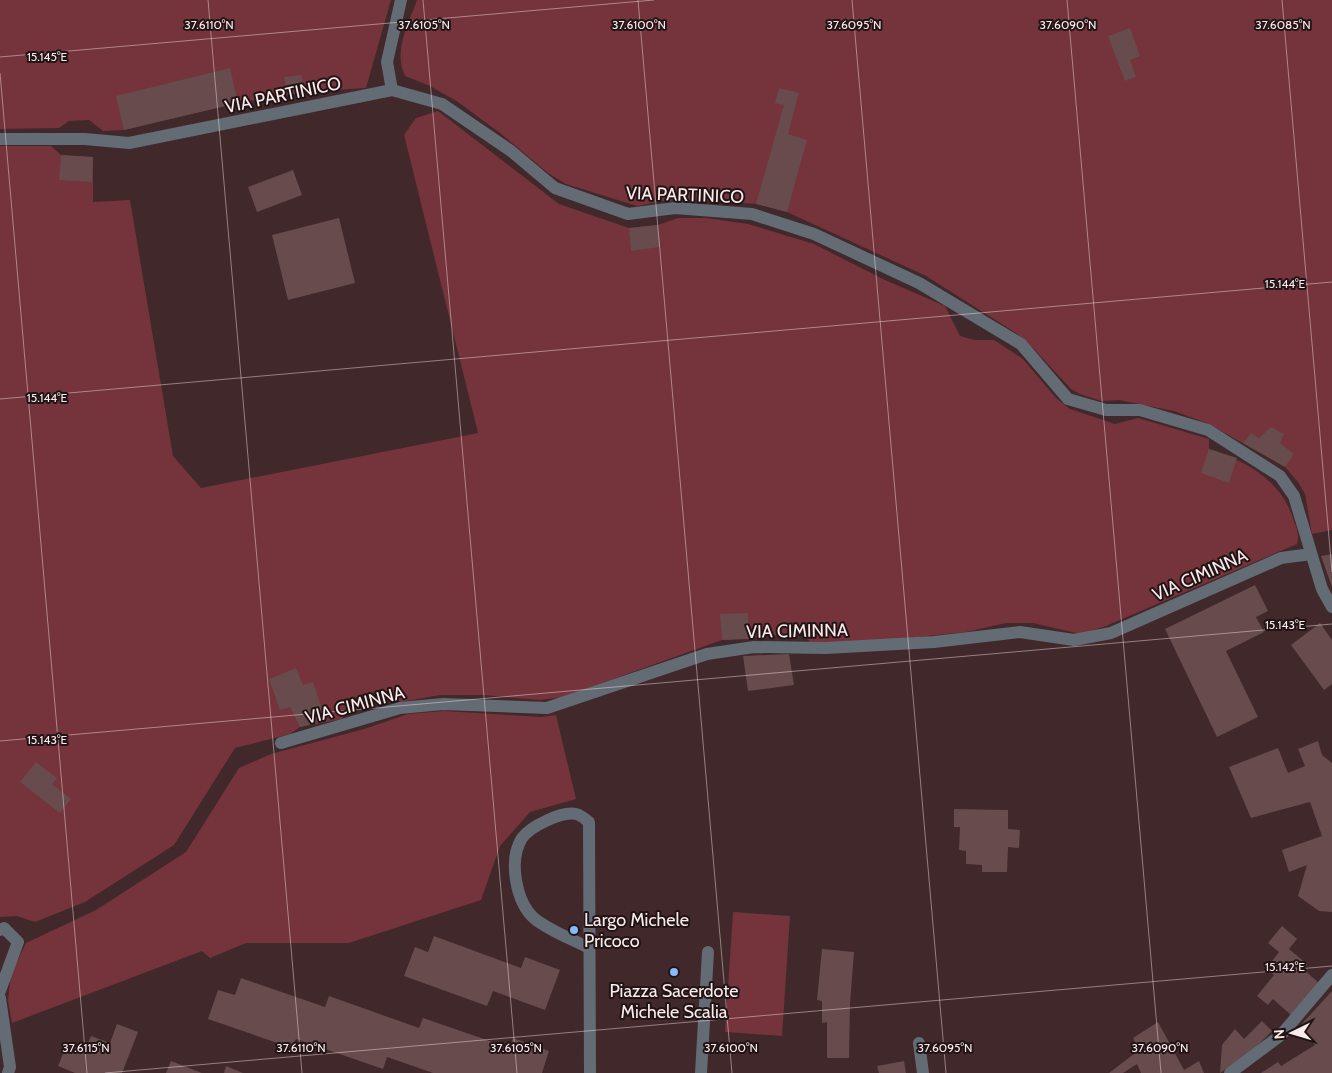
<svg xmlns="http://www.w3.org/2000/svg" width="1332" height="1073" font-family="Cabin,sans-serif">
<rect width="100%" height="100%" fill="#41282a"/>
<!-- green -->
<path fill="#75333b" d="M0,0H391L366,88L304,92L238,103L124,130L103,131L89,120L69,121L59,128L0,129Z
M417,0H1332V530L1312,534L1305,494L1298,482L1285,467L1209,424L1174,411L1119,400L1101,401L1080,394L1071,389L1034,349L1016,333L926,276L787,212L757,204L693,200L662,201L637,206L566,184L548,173L500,133L458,102L430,86L405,76C393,51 408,25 417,0Z
M438,111L559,204L629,228L658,225L678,218H706L748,224L814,244L885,280L945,306L960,336L975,340H994L1023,359L1056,398L1070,409L1115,424L1138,418L1209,439V449C1244,460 1281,480 1293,518C1296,527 1300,534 1297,544L1106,626L1080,634L1033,623H1006L966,632L888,640L811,643L802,633C775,634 749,639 722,640L563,697L540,700L484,695H440L401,702L379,691L353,698L342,719L300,727L290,734L235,748L174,845L85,902L35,922L17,916L0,917V146H51L61,155L93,157V202L130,200L173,456L201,488L478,433L404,135L416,118Z
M444,711L541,717L556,715L576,799L530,812L500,846L481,900L349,943H246L210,958L202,951L12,1023L8,1001L11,974L26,943L96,910L186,852L239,768L271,754L364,729L408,714Z
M733,912L790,916L782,1036L725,1032Z"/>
<!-- building -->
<path fill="#674b4d" d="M1130,28L1140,56L1130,60L1136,77L1125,81L1108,36Z
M230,68L238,103L124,130L116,96Z
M302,75L304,92L287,95L284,77Z
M779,88L799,93L788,134L807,140L787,212L756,204L784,105L775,103Z
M61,155L93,157L92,182L59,180Z
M293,170L302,195L257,212L248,187Z
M339,218L355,283L288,300L272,235Z
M658,225L660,247L631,251L629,228Z
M1271,427L1284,434L1280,443L1294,454L1285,467L1243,443L1251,433L1259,438Z
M1209,449L1237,458L1229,483L1201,473Z
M1332,554V587L1321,556Z
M1255,585L1268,611L1256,617L1264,632L1226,651L1258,717L1217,737L1165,629Z
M748,613L749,639L722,640L720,614Z
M1320,623L1332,640V684L1324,690L1291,645Z
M789,654L794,685L748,691L743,656Z
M296,668L303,685L313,682L326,721L300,727L290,707L280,710L269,679Z
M1318,741L1322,755L1332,763V912L1319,911L1298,896L1307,865L1289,872L1282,850L1322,836L1310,802L1251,818L1229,767L1278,748L1288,773L1305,766L1298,749Z
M36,762L57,778L52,784L71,799L60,813L20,782Z
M954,809L1008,810V829L1020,830L1019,848L1008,847L1007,872H982V865L966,864V851L959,850L960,827H954Z
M1282,926L1297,939L1289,949L1307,964L1303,969L1319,983L1292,1016L1273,999L1268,1005L1257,996L1274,975L1266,969L1279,952L1268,943Z
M434,936L521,968L525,957L560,970L545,1010L493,991L487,1006L404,976L415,947L428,952Z
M822,949L854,952L850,1004L849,1058H827V1022L822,1023V1001L817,1000Z
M241,978L325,1007L329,996L419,1028L423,1018L510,1048L513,1038L549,1051L542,1073H433L387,1057L383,1069L296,1039L292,1048L208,1019L218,990L235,995Z
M1332,991V1073H1261L1278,1062L1281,1066L1315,1045L1299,1027Z
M1262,1021L1272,1031L1254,1049L1220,1073L1222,1045L1235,1029L1244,1039Z
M1158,1022L1184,1070L1199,1061L1204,1073H1141L1137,1064L1123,1073H1109L1139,1050L1133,1038Z
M117,1024L138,1032L122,1073H75L58,1066L67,1044L85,1050L91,1036L110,1043Z
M171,1061L202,1073H166Z
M904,1061L906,1073H879L877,1066Z
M226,1066L243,1073H224Z"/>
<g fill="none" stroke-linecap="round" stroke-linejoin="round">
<!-- minor -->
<path stroke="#636b74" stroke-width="12" d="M392,90L387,62L401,0
M0,139H85L129,143L392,90L442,104L511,151L555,188L628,214L675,208L752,214L814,234L919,283L1021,344L1068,399L1106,410H1140L1208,430L1280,476L1294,496L1322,589L1332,607
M281,743L400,708L443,704L547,708L707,654L754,647L826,648L934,642L1020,632L1074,640L1111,633L1281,558L1311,554
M0,930L4,928L18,942L0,991
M589,948C572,939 550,931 535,919C516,903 508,860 522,838C531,826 562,811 576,814C581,815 586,820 589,822L590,1073
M0,998L10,1067L8,1073
M919,1043L923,1073
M701,1073L708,952
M1230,1073L1281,1035L1332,975"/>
</g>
<!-- ticks -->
<path fill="none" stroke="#fbeaeb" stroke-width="1" stroke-opacity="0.45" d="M208,0L302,1073M423,0L517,1073M638,0L732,1073M852,0L946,1073M1067,0L1161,1073M1282,0L1332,572M0,57L654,0M0,73L87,1073M0,399L1332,282M0,741L1332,624M105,1073L1332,966"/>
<!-- markers -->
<g fill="#86bbfb" stroke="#201415" stroke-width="2">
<circle cx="574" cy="930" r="5"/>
<circle cx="674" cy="972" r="5"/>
</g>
<g text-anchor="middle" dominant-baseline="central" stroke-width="4" stroke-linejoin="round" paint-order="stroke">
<!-- street labels -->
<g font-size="18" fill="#fbeaeb" stroke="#201415">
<text transform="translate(283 95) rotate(-12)">VIA PARTINICO</text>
<text transform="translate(685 195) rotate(2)">VIA PARTINICO</text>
<text transform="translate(1200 575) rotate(-24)">VIA CIMINNA</text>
<text transform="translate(797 631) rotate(-1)">VIA CIMINNA</text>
<text transform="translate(355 705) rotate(-15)">VIA CIMINNA</text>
</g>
<!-- poi labels -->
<g font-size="18" fill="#fbeaeb" stroke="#201415" text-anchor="start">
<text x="584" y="920">Largo Michele<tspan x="584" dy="21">Pricoco</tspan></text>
<text x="674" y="991" text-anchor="middle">Piazza Sacerdote<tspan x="674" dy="21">Michele Scalia</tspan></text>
</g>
</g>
<g font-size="12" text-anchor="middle" fill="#fbeaeb" stroke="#201415" stroke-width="4" stroke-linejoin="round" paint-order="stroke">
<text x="209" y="29">37.6110°N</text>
<text x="424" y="29">37.6105°N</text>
<text x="639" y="29">37.6100°N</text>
<text x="854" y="29">37.6095°N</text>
<text x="1068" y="29">37.6090°N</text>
<text x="1283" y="29">37.6085°N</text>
<text x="47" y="61">15.145°E</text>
<text x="1285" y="288">15.144°E</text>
<text x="47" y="402">15.144°E</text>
<text x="1285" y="629">15.143°E</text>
<text x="47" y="744">15.143°E</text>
<text x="1285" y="971">15.142°E</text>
<text x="86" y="1052">37.6115°N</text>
<text x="301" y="1052">37.6110°N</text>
<text x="516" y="1052">37.6105°N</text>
<text x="731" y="1052">37.6100°N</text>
<text x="945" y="1052">37.6095°N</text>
<text x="1160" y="1052">37.6090°N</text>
</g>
<!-- north arrow -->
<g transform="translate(1292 1033) rotate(265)" stroke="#201415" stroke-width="4" paint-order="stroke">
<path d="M0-4L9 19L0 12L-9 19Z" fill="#fbeaeb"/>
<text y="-8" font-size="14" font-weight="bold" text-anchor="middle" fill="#fbeaeb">N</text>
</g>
</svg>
